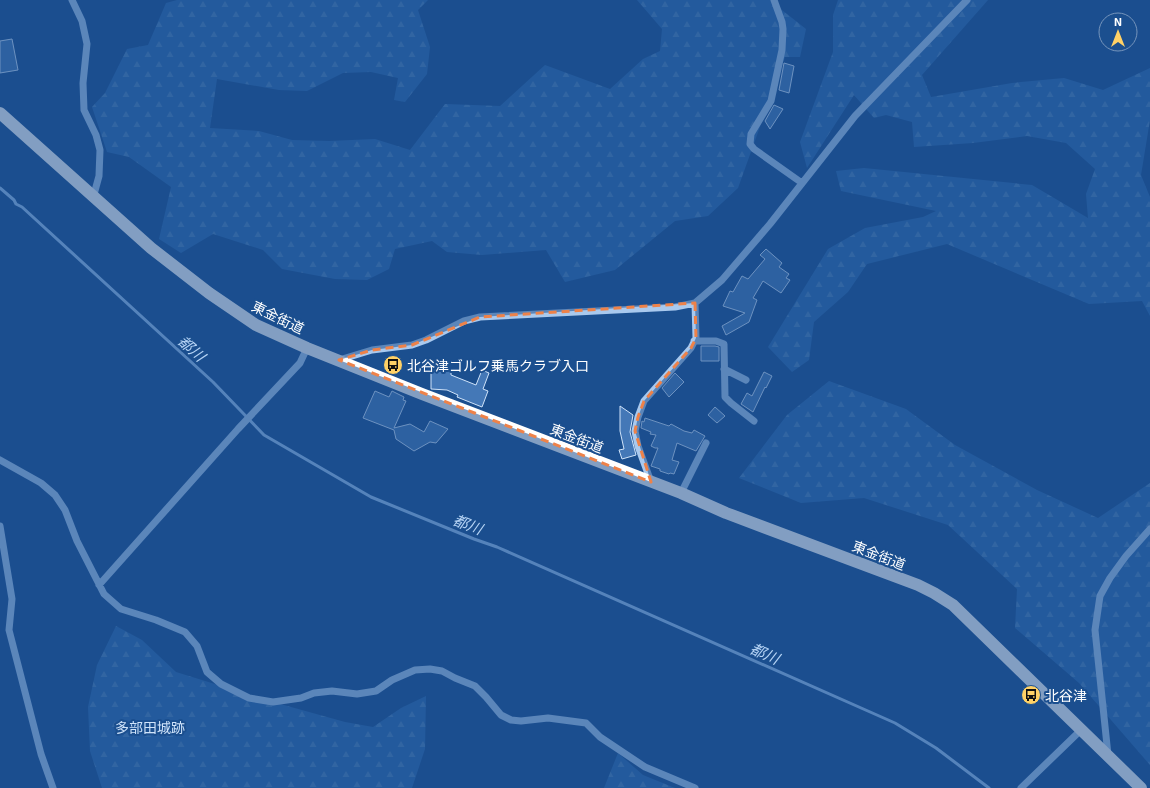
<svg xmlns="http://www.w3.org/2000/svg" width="1150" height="788" font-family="'Exo 2','Noto Sans JP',sans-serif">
<defs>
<pattern id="forest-firs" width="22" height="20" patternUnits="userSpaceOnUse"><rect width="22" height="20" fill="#2e69ad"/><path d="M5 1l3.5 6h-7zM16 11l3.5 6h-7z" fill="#4d80b9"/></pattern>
</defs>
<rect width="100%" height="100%" fill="#1b4f8f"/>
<!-- forest -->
<path fill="url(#forest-firs)" d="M177,0H428L418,10L430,47L427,74L405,102L394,100L398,78L371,72L343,73L307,91L279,90L217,79L210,128L259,131L292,140L329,141L375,139L410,150L445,104L500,106L545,65L610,89L643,59L660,51L662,29L637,0H774L773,3L806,29L800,57H785L738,188L708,216L675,221L615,270L565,282L546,250L482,255L447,252L432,241L395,249L389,269L367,280L335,279L282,269L263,250L213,234L181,253L159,239L171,187L129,157L107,152L92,107L105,93L127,49L148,45L166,3Z
M838,0H988L922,75L931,97L1012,83L1064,78L1103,90L1150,68V120L1141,175L1150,197V316L1142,301L1089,304L947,244L867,264L848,292L814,322L809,360L792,372L768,347L828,249L865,228L923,217L936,211L841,191L836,171L864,168L1032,185L1088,218L1086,194L1095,169L1066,143L1027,136L973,143L914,147L912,122L886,115L874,118L854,95L807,168L800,142L833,52V15Z
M829,381L906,409L955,445L1037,490L1098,518L1150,483V765L1079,683L1015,628L1017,589L948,525L864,498L801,503L739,478L787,415Z
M116,626L142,640L176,672L273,702L345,722L373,727L401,708L426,696L425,749L412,788H102L90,751L88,707L97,665Z
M618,753L643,775L675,788H604Z"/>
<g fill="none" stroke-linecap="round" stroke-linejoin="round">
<!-- stream -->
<path stroke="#9cc4f0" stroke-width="3" d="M0,188L14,200L16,204L22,207L213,382L264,435L371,497L474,539L497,547L895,723L936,748L989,788"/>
</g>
<!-- building -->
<path fill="#4478b7" stroke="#cfe3fa" d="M12,39L18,70L0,73V41Z
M784,63L794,66L789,93L779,90Z
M774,105L783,109L770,129L765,121Z
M766,249L782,263L779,267L789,274L786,278L790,280L781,293L763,281L753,298L757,300L749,322L726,335L722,326L745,313L723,306L730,291L733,292L742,276L748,279L765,259L760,255Z
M701,346H715L719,347V361H701Z
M431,370L451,371V375L476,385L482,370L489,373L483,389L488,391L482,407L457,397L458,395L447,390L431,389Z
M764,372L772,376L766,388L765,387L753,412L741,404L747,393L752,396Z
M675,373L684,382L669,397L662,388Z
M375,391L389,397L392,391L404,397L403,400L406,401L394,428L410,424L424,432L430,421L448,429L436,443L430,442L414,451L396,439L394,430L363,418Z
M620,406L633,415L630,432L636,455L622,459L619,450L624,449L620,431Z
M715,407L725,416L717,423L708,415Z
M645,418L669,426L671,424L684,431L692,433L694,430L705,436L696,451L677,443L672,460L679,462L674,474L670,473L669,474L660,471V469L651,466L658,448H655L651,446L656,435L650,434L651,432L641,428L642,421L644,422Z"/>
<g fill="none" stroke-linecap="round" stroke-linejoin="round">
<!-- minor -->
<path stroke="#a9c9ee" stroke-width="7" d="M72,0L82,21L87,44L83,83L84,110L96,135L100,150L99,176L93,198
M774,0L782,22L783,29L782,50L771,101L751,134L750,144L754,149L802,183
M694,341H716L724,344L725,397L731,403L754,421
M339,360L372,350L412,345L426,340L464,321L480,317L675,307L695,303L722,280L770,224L855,116L967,0
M724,369L746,380
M0,460L41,483L55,495L65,510L77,541L104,594L121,609L156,620L185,632L197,646L207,672L221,684L249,698L273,702L301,698L314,693L332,691L357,694L376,691L392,680L415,670L430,669L442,671L455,678L475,686L486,697L501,715L511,720L521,721L548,718L586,723L600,737L645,767L695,788
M651,482L638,446L635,431L638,417L644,401L691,348L696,338L695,303
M681,493L706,443
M0,526L12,599L9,630L41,754L53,788
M99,585L238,429L300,363L307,348
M1108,755L1095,630L1100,596L1110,578L1126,556L1150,529
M1021,788L1081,730"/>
<!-- highway -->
<path stroke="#fff" stroke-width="12" d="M0,113L151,248L209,293L256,325L307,348L422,394L681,493L726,513L918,585L934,593L953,605L1141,788"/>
</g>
<!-- marked area -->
<path d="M0 0H1150V788H0ZM695,303L696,338L691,348L644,401L638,417L635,431L651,482L339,360L372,350L412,345L480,317Z" fill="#1b4f8f" fill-opacity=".55" fill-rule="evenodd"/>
<path fill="none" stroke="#ee8249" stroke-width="3" stroke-dasharray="8 5" stroke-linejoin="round" d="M695,303L696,338L691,348L644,401L638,417L635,431L651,482L339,360L372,350L412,345L480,317Z"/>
<!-- icons -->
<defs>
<g id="bus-disc" transform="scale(1)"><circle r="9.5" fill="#ffd166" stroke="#1b4f8f"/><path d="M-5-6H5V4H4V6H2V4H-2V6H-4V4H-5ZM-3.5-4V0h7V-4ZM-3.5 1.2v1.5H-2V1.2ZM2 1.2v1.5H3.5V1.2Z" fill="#111"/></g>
</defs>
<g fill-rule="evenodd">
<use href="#bus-disc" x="393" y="365"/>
<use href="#bus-disc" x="1031" y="695"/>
</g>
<g text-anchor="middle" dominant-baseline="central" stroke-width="4" stroke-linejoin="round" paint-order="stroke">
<!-- street labels -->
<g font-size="14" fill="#fff" stroke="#1b4f8f">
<text transform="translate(278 317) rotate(26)">東金街道</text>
<text transform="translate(577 438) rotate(21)">東金街道</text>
<text transform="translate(879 555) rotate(21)">東金街道</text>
</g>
<!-- poi labels -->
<g font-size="14" fill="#fff" stroke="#1b4f8f" text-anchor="start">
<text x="407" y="365">北谷津ゴルフ乗馬クラブ入口</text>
<text x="1045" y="695">北谷津</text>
</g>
<!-- park labels -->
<g font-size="14" fill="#cfe3fa" stroke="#1b4f8f">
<text x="150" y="727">多部田城跡</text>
</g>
<!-- water labels -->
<g font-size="15" font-style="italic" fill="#b5d3f5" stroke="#1b4f8f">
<text transform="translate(192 348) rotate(42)">都川</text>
<text transform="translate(468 524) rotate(21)">都川</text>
<text transform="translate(765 653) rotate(24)">都川</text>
</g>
</g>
<!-- north arrow -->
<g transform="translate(1118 32)"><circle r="19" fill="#1b4f8f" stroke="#7695bc"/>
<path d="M0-3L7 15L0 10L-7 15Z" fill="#ffd166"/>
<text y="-6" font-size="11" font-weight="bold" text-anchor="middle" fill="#ffffff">N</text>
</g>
</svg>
